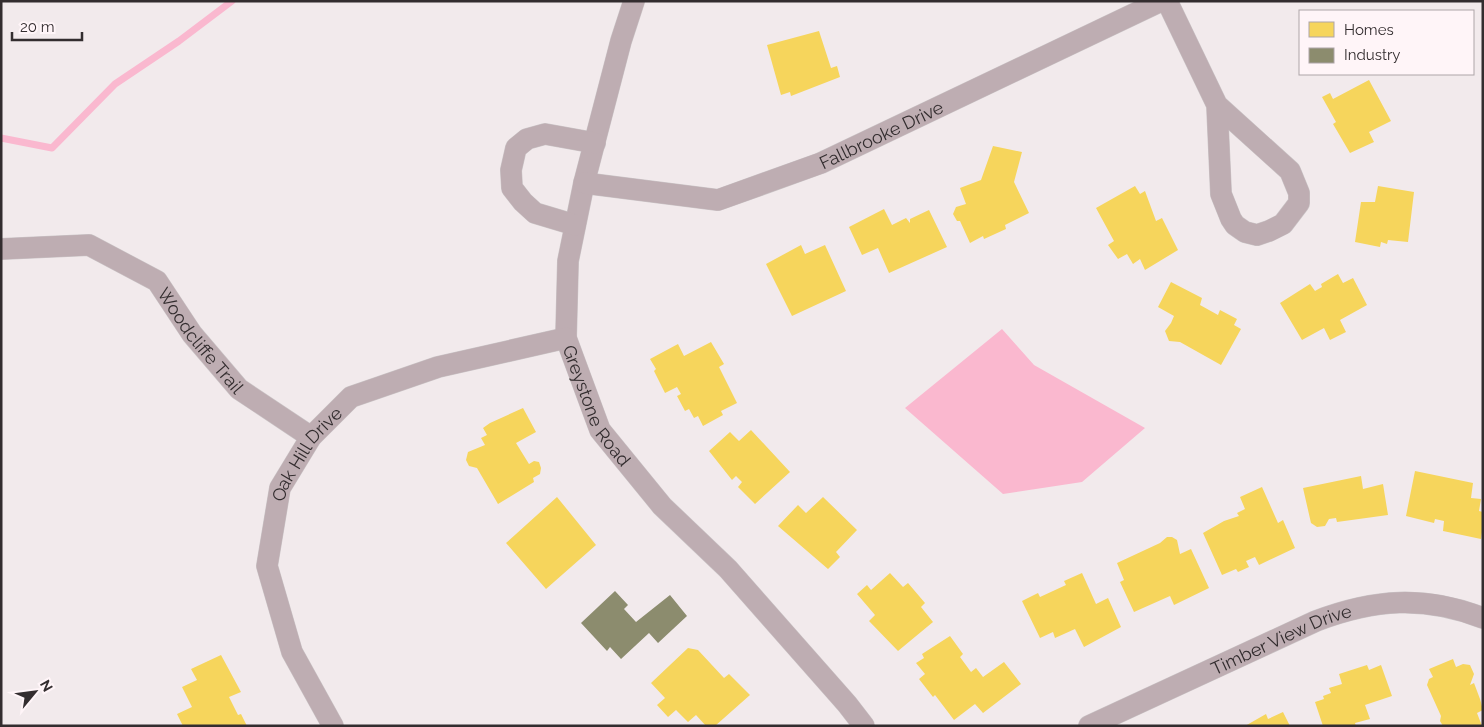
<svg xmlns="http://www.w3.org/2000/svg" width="1484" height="727" font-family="Raleway,sans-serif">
<rect width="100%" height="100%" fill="#f2eaec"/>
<!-- water -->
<path fill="#fab8cf" d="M1002,329L1034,365L1145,428L1082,482L1003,494L905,408Z"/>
<!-- homes -->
<path fill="#f6d55c" d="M819,31L831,68L837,66L840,77L791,96L790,92L781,95L767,45Z
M1369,80L1391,121L1369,132L1374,142L1350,153L1333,124L1336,122L1322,97L1330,93L1333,99Z
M993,146L1022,152L1014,182L1029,213L1005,225L1006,229L984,239L983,236L970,243L960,221H957L953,214L956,207L966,204L960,188L981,180Z
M1135,186L1140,194L1145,191L1156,221L1162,218L1178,250L1145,270L1140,259L1133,264L1127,254L1118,259L1108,245L1114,241L1096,208Z
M1378,186L1414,192L1408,242L1388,240L1387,244L1381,242L1380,247L1355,242L1361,202H1375Z
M884,209L892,225L906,218L910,223V219L929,210L947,247L889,273L878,248L862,255L849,227Z
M801,245L805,254L825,245L846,291L792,316L766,264Z
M1338,274L1343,283L1353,278L1367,305L1340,320L1346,332L1330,340L1324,328L1302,340L1280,303L1310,284L1315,291L1322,287L1321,284Z
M1171,282L1202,298L1200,305L1218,315L1220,310L1237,319L1234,325L1241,329L1221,365L1180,342L1169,341L1165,331L1171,323L1174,316L1158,307Z
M711,342L724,364L719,367L737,403L721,411L723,415L703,426L698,416L694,418L689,409L685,411L677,396L681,394L677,387L665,393L654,371L656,369L650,359L678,344L684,356Z
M523,408L536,432L516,443L529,464L534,461L539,462L541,468L540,474L533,478L534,482L498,504L477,468L469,466L466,460L468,452L485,445L481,438L487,435L483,428L490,423Z
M751,430L790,472L755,504L738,487L742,482L736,476L732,480L709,451L730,432L739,441Z
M1415,471L1473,483L1471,498L1481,499L1479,511L1483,512V525L1481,539L1443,531L1444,521L1435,519L1434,523L1406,516Z
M1361,476L1363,489L1383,484L1388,515L1337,522L1336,518L1329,519L1325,526L1317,527L1311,523L1303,488Z
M1262,487L1278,523L1283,520L1295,548L1259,565L1255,557L1246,561L1249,567L1238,572L1236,569L1222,575L1203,533L1224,521L1239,516L1237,513L1245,509L1240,497Z
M557,497L596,545L546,589L506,543Z
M823,497L857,530L836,552L840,557L828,569L778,526L798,505L806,513Z
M1167,537H1172L1177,540L1180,554L1191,549L1209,588L1174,605L1170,596L1134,612L1120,582L1124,580L1117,563L1160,543Z
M890,573L903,587L908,583L925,603L921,607L933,622L898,651L869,621L875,615L857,594L867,585L871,590Z
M1082,573L1096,604L1108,598L1121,627L1084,647L1075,629L1055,638L1053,632L1040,638L1022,601L1038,593L1040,597L1066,585L1064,581Z
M950,636L963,654L960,657L971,672L976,668L983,677L1004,662L1021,684L983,713L975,704L954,720L935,695L933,697L919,679L925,674L916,663L924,658L922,654Z
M688,648L698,650L724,678L729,674L750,695L715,726H706L696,715L688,722L676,710L668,717L657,705L665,698L651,683Z
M221,655L241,692L229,697L238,715L241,714L247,726H183L177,714L192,707L182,687L197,680L191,669Z
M1453,659L1456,667L1463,664L1470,665L1474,674L1470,685L1474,683L1480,699L1483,710L1477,713L1482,726H1443L1440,721L1441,716L1427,685L1429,679L1433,677L1429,669Z
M1367,665L1369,670L1381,665L1392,696L1365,705L1370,719L1355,723L1356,726H1323L1315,702L1324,699L1323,696L1331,693L1329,688L1342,684L1339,674Z
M1283,712L1290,726H1245L1266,714L1268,719Z"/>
<!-- industry -->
<path fill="#8c8c6e" d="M615,591L628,605L624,609L636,622L670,595L687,616L658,643L649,633L621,659L610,647L607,651L581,623Z"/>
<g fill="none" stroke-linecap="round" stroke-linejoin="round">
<!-- stream -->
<path stroke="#fab8cf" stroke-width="7" d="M1,138L52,148L115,84L179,41L232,1"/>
<!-- minor casing -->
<g stroke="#cbc5c7" stroke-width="22">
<g id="minor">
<path id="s1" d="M634,1L621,41L584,183L568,261L566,338L600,430L662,506L728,569L847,704L864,726"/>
<path d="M1167,1L1217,105L1221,194L1231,219L1235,225L1245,232L1257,235L1269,231L1283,224L1299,203V193L1290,171L1217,105"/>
<path id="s2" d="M584,183L718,200L821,163L1161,1"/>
<path d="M575,225L535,213L523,202L512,188L511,170L516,148L527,139L545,134L595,143"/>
<path id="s3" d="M1,249L89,245L157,281L192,334L239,389L311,437"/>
<path id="s4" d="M333,726L292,652L267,566L280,488L311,437L351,397L438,367L566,338"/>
<path id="s5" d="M1089,726L1316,621C1374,599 1424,595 1483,618"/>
</g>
</g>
<!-- minor -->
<use href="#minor" stroke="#beadb2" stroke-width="21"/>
</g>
<g text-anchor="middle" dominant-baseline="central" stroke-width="5" stroke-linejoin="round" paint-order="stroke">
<!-- street labels -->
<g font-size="18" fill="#332d2f" stroke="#fff5f8">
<text stroke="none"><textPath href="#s2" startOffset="311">Fallbrooke Drive</textPath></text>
<text stroke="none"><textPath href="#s3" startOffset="239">Woodcliffe Trail</textPath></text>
<text stroke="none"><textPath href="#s1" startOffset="420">Greystone Road</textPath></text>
<text stroke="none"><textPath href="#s4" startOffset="296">Oak Hill Drive</textPath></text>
<text stroke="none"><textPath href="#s5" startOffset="211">Timber View Drive</textPath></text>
</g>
</g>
<!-- border -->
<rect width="1484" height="727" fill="none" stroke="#332d2f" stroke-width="5"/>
<!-- legend -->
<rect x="1299" y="10" width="175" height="65" fill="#fff5f8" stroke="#ada5a8"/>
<rect x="1309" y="22" width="25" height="15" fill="#f6d55c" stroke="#ada5a8"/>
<text x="1344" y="35" font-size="15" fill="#332d2f">Homes</text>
<rect x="1309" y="48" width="25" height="15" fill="#8c8c6e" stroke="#ada5a8"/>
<text x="1344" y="60" font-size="15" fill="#332d2f">Industry</text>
<!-- north arrow -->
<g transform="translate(35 692) rotate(61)" stroke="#fff5f8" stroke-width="4" paint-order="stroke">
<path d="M0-4L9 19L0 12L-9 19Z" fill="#332d2f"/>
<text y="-8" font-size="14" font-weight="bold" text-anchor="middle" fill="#332d2f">N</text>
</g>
<!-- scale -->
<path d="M12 32v8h70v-8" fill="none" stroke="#332d2f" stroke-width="2.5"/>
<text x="20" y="32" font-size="15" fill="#332d2f" stroke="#fff5f8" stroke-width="4" paint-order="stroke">20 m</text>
</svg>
